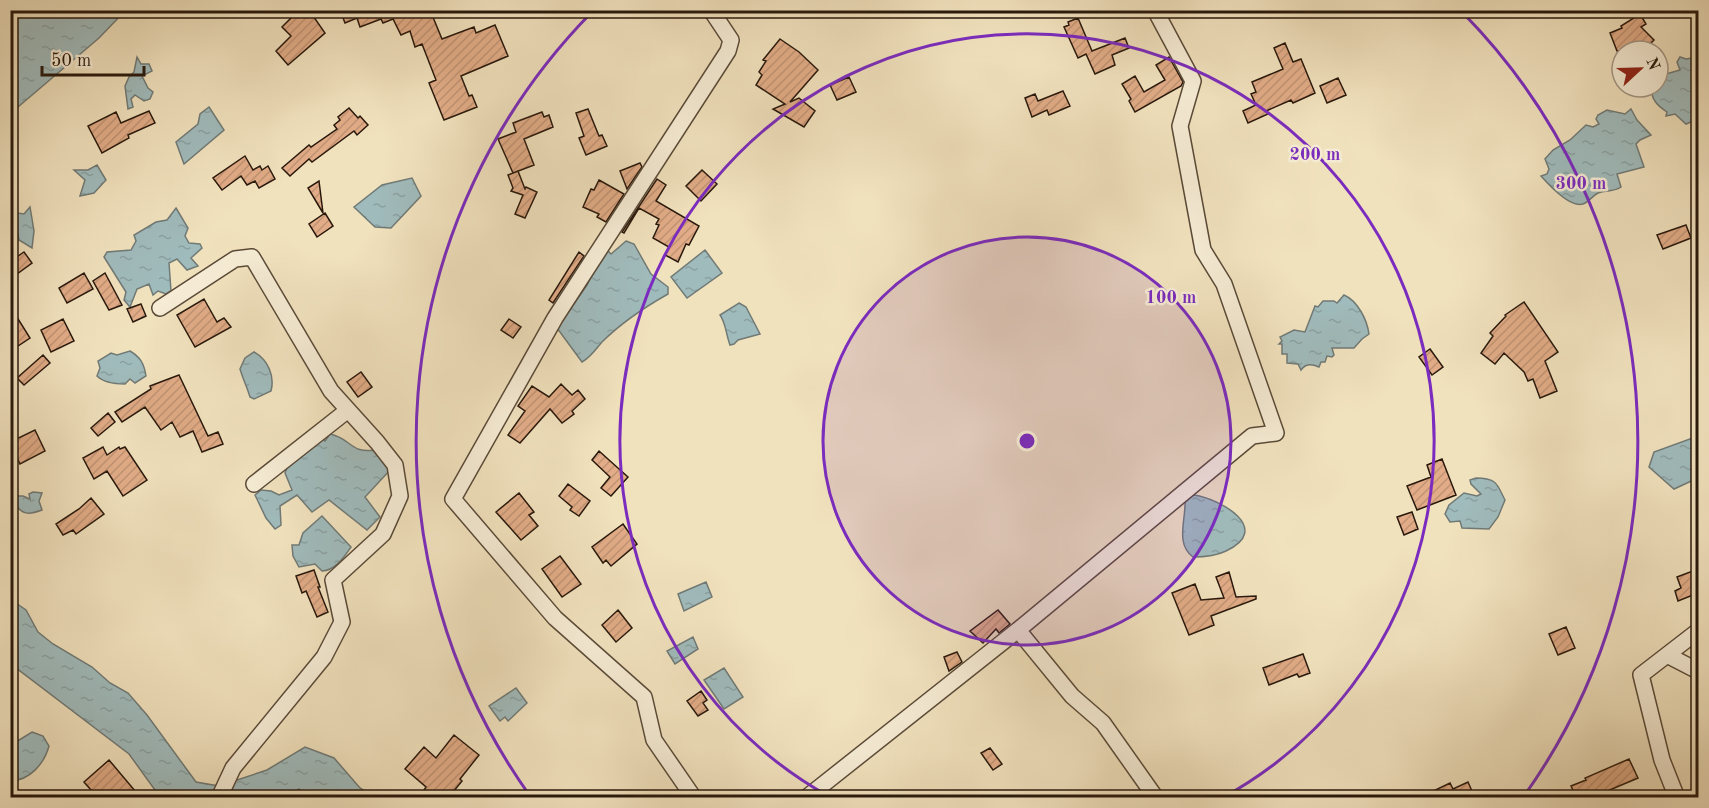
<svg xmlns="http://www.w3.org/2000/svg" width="1709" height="808" font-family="'Old Standard TT',serif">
<defs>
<pattern id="water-ripples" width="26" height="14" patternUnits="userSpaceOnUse" patternTransform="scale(1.5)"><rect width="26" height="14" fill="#a0bbbc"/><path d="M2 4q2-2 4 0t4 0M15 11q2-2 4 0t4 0" fill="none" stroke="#8aa0a0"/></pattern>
<pattern id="building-hatch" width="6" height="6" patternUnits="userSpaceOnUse" patternTransform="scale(1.5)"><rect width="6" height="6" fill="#e1ac87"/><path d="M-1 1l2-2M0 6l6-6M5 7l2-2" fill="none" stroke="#c19373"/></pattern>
</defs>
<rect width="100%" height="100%" fill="#f1e2be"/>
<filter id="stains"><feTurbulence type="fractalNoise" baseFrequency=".00333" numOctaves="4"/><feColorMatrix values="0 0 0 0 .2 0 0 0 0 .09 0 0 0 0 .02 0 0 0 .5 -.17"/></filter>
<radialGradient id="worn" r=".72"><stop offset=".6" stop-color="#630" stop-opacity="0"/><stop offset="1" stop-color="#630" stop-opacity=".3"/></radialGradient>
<!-- water -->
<path fill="url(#water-ripples)" stroke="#707a76" stroke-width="1.5" d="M11,10H125V11L99,38L11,113Z
M1694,51H1698V119L1686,124L1675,114L1666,116L1667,112C1658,106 1650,99 1652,87H1658V74H1666L1680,70L1677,62L1680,57L1686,59L1692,58Z
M137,57L141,64H149L152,71L142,76L148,88L153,92L150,99L144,101L135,95L131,99L133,107L128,109L125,86L129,77L134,72Z
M209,107L224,130L184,164L176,142L198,124L200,114Z
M1631,109L1637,120L1651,135L1640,140L1636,144L1644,167L1617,174L1621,187C1614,192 1606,190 1598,193C1592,196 1589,202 1583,204C1570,208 1549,185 1541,176L1547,174L1549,169L1545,159L1553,150L1570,140L1586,125L1593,127L1599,124L1596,119L1598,115L1607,110L1625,114Z
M97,165L106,180L94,193L80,196L85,180L74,170H88Z
M412,178L421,196L391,228L375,227L354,207L382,185Z
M30,207L34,231L32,248L19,240L17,230L11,224V212L24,214Z
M176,208L188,228L185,236L189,243L200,244L202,248L191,258L198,266L187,270L177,259L169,263L171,291L166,294L158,291L153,295L149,284L137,289L130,307L124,300L126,292L104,257L107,252L131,250L136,241L134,235L156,222L167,220Z
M626,241L634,244L651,274L668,287V294C645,307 621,323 602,342C595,350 591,357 582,362L557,328L587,285L599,261L607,250L611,254Z
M705,250L722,273L687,298L671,277Z
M1344,295C1358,301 1367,320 1369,334L1362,339L1354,348H1332L1334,355L1332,357L1327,356L1325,362H1321L1319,367C1312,364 1306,363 1301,370L1298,364L1287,363V354H1282V344H1279L1282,341L1280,337L1294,330L1305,332L1315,306L1318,307L1323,301H1334L1337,303Z
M739,303L746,307L760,334L738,340L734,344L730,345C726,335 726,323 720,315Z
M130,351C140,357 144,363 146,376L135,383L130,379L125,384C116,384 104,383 97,376L100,368L98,361L111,353L117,355Z
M254,352C268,360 275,376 271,391L254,399L250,397C247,387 243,379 240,369L245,358Z
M330,434C351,438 350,454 375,450L391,469L365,497L380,517L367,530L329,500L312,512L297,495L280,506L281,525L275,529L266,518L255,495L261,490L271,491L279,495L292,490L285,473L288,465L322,438L325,441Z
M1698,436V478L1674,489L1649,467L1654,452Z
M1476,478C1498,478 1497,485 1505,500L1498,517L1489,529L1462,528L1460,521L1450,522L1445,514L1449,505L1464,493L1477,496L1481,494L1471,484L1470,480Z
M33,492L42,493L39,501L42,510C31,514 23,516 16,505L18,496H23L30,499L29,494Z
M1194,495C1221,499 1273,529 1226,551C1216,556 1204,557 1193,557C1175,544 1186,520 1185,501L1187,497Z
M322,516L351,547C344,557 336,570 322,571L315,564L299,567L293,556L292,545H299L303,533Z
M706,582L712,597L684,611L678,594Z
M10,599L26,610L38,632L53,644L92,667L110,683L128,693L147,715L196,782L219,786L267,770L305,747L334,758L360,788L375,797H309L299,789L284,797H160L129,754L11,664Z
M693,637L698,649L675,664L667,651Z
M724,668L743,697L724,709L704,680Z
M516,688L527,703L508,721L505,717L500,721L489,706Z
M32,732L43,736L49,746C44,764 30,780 11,781V745Z"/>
<!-- building -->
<path fill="url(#building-hatch)" stroke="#28180c" stroke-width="1.5" d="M300,10H309L325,33L288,65L276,51L291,36L282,27L294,15L293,13Z
M340,10H430L442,39L474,27L476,33L495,25L508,56L461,76L469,96L472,95L477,107L444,120L429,83L436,80L422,44L415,47L410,31L401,35L393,19L383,23L381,19L360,27L357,18L345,23Z
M1640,14L1646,24L1641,27L1654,40L1643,51H1617L1610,33L1622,28L1621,26Z
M1078,18L1092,51L1125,38L1129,48L1112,55L1115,65L1095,74L1086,54L1078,58L1064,27L1069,25L1068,22Z
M780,39L799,52L818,70L790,102L799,98L815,111L804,127L773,109L785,104L756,85L762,75L759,72L766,61L763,60Z
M1285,43L1293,62L1301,59L1315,93L1293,103L1291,100L1266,111L1268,114L1248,123L1243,111L1256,105L1251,94L1256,92L1252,82L1283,69L1274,48Z
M1169,57L1183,82L1181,86L1135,112L1129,101L1131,99L1122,84L1135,76L1144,92L1165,80L1156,65Z
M849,77L856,92L837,100L830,85Z
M1338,78L1346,95L1327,103L1320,86Z
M1063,91L1070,106L1049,115L1047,110L1032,117L1025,98L1035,94L1038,101Z
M349,108L358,118L360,116L368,125L357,135L354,131L312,162L309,159L290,176L282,168L309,145L311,147L337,129L334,125L340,120L338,117Z
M588,109L599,136L602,135L607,146L586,155L579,138L584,136L576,113Z
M149,111L155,123L128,135L129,138L102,153L88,126L116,112L121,123Z
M542,112L544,117L549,115L553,127L524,139L534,165L513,173L498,139L516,132L513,123Z
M245,156L253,170L260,166L262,170L268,166L275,179L259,188L255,181L247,185L241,176L222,190L213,178Z
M640,163L642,167L627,189L620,171Z
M702,170L717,184L701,201L686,186Z
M518,171L525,189L526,187L537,192L525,218L515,214L523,195L511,191L513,188L508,175Z
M657,179L666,185L656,201L699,226L689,245L686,244L678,262L665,255L669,247L653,238L659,225L656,224L659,219L639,208L624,233L622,232Z
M599,180L624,194L606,222L597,217L599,214L583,207L591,189L594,190Z
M319,181L323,213L308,188Z
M325,213L333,226L317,237L309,224Z
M1686,225L1691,238L1663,249L1657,235Z
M10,245L18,256L24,252L32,263L10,279Z
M579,252L584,256L553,303L549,300Z
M84,273L93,289L67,303L59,288Z
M105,273L122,305L109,310L93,281Z
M204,299L217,322L224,318L231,327L195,347L177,315Z
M1524,302L1558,352L1545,361L1557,391L1540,398L1533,379L1528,381L1524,372L1504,353L1495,364L1481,353L1493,336L1490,333L1506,316L1505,315Z
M141,304L146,316L133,322L127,309Z
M10,306L30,338L18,346L10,334Z
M63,319L74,341L51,352L41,330Z
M509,319L521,327L513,338L501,330Z
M1430,349L1443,367L1432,375L1419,357Z
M43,355L50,363L24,385L17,378Z
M361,372L372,387L358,397L347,382Z
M179,375L208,436L218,432L223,444L202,452L193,431L180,437L172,422L161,430L145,407L122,422L115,412L151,389L150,386Z
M561,384L572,395L578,390L585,399L572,411L574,414L562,423L550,409L520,443L508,435L525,411L518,406L532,386L549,397Z
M108,413L115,422L98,436L91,428Z
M35,430L45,451L20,464L10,442Z
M103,447L107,455L119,447L120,449L125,447L147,480L123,496L107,471L94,479L83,458Z
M599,451L628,477L611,496L601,488L610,477L592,460Z
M1442,459L1456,495L1417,510L1407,486L1431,477L1427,465Z
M568,484L590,501L579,516L570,510L572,507L559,496Z
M519,493L534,512L529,515L538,526L521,540L496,512Z
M91,498L104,514L76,534L73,530L63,535L56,524L79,509Z
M1412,512L1418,529L1404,535L1397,517Z
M623,524L637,544L611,566L606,560L603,563L592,547Z
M560,556L581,584L562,597L542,569Z
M1698,569V593L1678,601L1675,591L1681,588L1677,577Z
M314,570L320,587H318L328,612L317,617L306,591L302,593L296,576Z
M1229,572L1236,597L1256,596V599L1211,616L1214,625L1189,635L1172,593L1195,584L1201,600L1224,598L1216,577Z
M618,610L632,628L616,642L602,625Z
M998,610L1010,624L999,633L996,629L983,643L970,631Z
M1566,627L1575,648L1558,655L1549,634Z
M957,652L962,662L949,671L944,657Z
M1303,654L1310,673L1299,677L1297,674L1269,685L1263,668Z
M701,691L707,700L703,703L708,710L698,716L687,701Z
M454,735L479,755L460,779L462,781L448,798H433L424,790L426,787L405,769L424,747L436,758Z
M990,748L1002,764L993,770L981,753Z
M1629,759L1638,778L1593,797L1590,791L1576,797L1571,786L1586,780L1585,778Z
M109,760L141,798H98L84,782Z
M1468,782L1475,798H1419L1450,783L1453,789Z"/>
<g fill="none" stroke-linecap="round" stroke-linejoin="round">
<!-- minor casing -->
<g stroke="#5a4a38" stroke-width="18">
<path id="minor" d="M160,308L235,259L252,257L331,391L377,442L395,465L400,496L383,534L333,580L342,622L324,657L233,768L219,798
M254,484L348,410
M1018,630L1252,436L1276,433L1224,284L1203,250L1180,126L1193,81L1155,10
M1667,655L1698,671
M694,798L654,740L644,697L555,618L453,499L555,318L728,51L731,40L711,10
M806,798L1018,630L1072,696L1103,723L1156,798
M1677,798L1662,760L1641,675L1698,631"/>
</g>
<!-- minor -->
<use href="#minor" stroke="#f6ecd5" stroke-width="15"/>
</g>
<!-- distance rings -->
<circle cx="1027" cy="441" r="204" fill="#7b2cbf" fill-opacity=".12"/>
<g fill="none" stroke="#7b2cbf" stroke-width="3">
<circle cx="1027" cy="441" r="204"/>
<path d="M830 797A407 407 0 1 1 1224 797"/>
<path d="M530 796A611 611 0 0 1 591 13M1463 13A611 611 0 0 1 1524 796"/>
</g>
<circle cx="1027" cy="441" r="9" fill="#7b2cbf" stroke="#f6ecd5" stroke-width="3"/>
<g font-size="18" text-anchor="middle" font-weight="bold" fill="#7b2cbf" stroke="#f6ecd5" stroke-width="5" stroke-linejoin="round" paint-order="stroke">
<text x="1315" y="160">200 m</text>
<text x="1581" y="189">300 m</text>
<text x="1171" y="303">100 m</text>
</g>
<!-- margin -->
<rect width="1709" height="808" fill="none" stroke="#f1e2be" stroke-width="36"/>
<rect x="12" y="12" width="1685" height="784" fill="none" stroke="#28180c" stroke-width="3"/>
<rect x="18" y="18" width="1673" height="772" fill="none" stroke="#28180c" stroke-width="1.5"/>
<!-- north arrow -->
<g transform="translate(1640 69) rotate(68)"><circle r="28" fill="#f6ecd5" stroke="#a49785" stroke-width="1.5"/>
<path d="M0-4.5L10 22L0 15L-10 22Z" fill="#8f2418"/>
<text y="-9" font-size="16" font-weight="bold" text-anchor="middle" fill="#28180c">N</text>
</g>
<!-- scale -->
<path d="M42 66v9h102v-9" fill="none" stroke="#28180c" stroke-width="3"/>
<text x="51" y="66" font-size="18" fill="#28180c" stroke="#f6ecd5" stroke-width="4.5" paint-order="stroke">50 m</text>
<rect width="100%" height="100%" filter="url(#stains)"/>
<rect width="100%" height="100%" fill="url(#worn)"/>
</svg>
